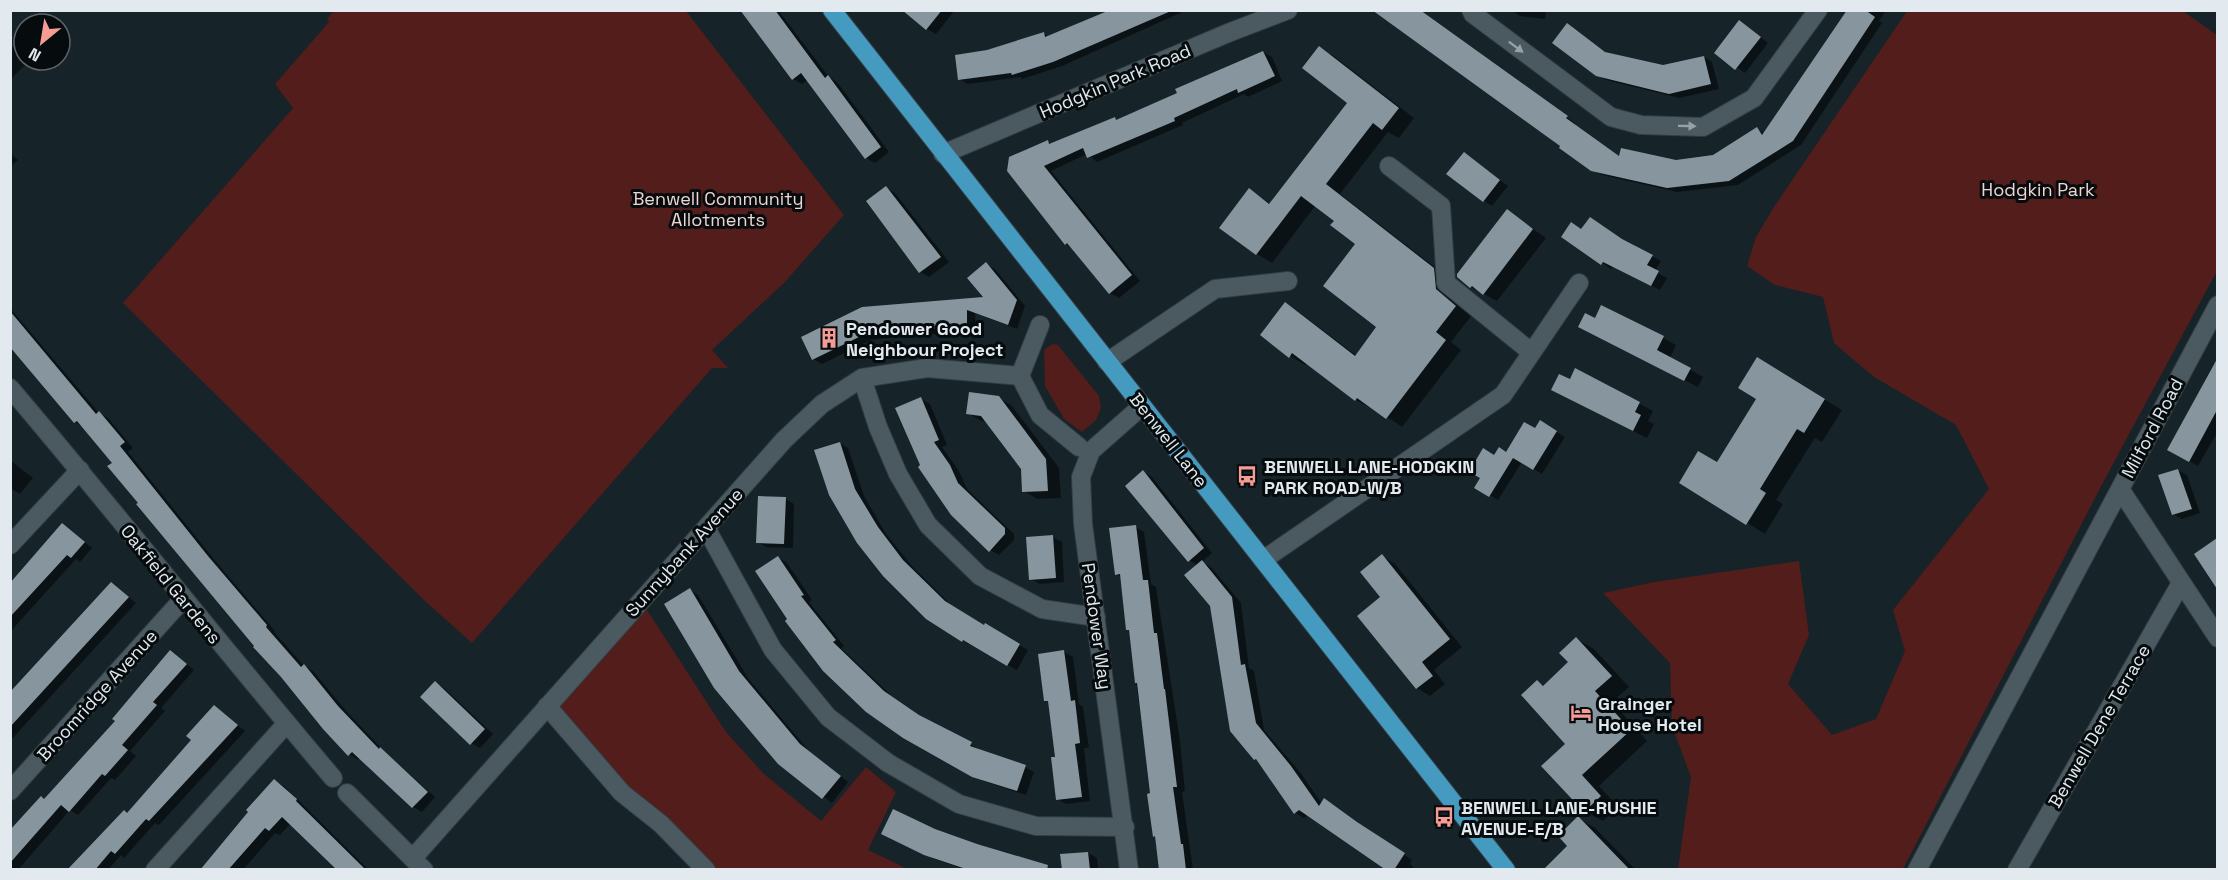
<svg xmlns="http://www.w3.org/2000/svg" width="2228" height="880" font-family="'Space Grotesk',sans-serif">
<rect width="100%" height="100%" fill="#162329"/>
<!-- green -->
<path fill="#521d1b" d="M334,11H686L844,215L784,283L712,350L728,368H712L472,643L425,601L123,303L293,108L275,84L329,22L327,19Z
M1907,11H2183L2217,35V271L2107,475L1903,869H1678L1691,777L1672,726L1670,663L1603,593L1654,582L1799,561L1809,635L1788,684L1832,735L1876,719L1905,651L1893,610L1989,489L1956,425L1874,377L1834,343L1823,297L1775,285L1747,266L1756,237L1774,207Z
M1052,344L1058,345L1099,396L1101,408L1096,420L1082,432L1064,419L1045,386L1044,350Z
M647,610L726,732L764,774L821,821L866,767L896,792L868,850L908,869H710L625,788L552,705Z"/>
<!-- shadow -->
<path fill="#0007" d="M742,10H778L829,77L837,82L889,152L875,163L866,158L808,80L802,84L793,79Z
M913,10H955L936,34L927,29Z
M1106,10H1187L1062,66L1022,79L1020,77L968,84L959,79L987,52L1044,34L1050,37L1105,14L1104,12Z
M1419,10L1575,123L1574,125L1621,158L1676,161L1713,157L1757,129L1765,134L1851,10H1886L1879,21L1882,23L1801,145L1738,185L1677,192L1602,175L1592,170L1562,145Z
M1511,10H1546L1545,19L1520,16Z
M1567,25L1608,54L1663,67L1704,57L1712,62L1719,89L1679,98L1606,80L1597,75Z
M1748,27L1768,43L1745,73L1716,52Z
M10,44L27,63L10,80Z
M1319,48L1335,57L1414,118L1399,138L1388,132L1340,194L1449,278L1451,299L1471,316L1451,342L1461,350L1402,427L1372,407L1371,408L1356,400L1307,363L1305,365L1290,356L1285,304L1300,313L1357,356L1378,327L1357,244L1336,220L1316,205L1272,263L1257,254L1249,190L1271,204L1349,102Z
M1263,52L1272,57L1282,81L1248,97L1244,94L1182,123L1183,125L1097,162L1087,154L1051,171L1140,281L1119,298L1110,293L1073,248L1066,244L1009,170L1048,142L1052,145L1115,119L1118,121Z
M10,153L18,160L10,167Z
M1464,154L1508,186L1492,206L1484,201Z
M886,188L895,193L949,262L929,277L920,272L868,201Z
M1507,211L1546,238L1497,301L1471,287Z
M1582,230L1627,243L1661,261L1655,271L1667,278L1660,290L1613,266L1611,269L1563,236Z
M986,264L995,269L1025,306L1017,329L975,313L976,332L914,335L871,340L822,364L813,359L862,308L986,299Z
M10,308L99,413L108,418L133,448L128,452L217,563L275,631L274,632L304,666L313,671L347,712L384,751L435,797L422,812L413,807L360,757L358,760L349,754L140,503L114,463L84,427L75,422L10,345Z
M1595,320L1663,338L1676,345L1670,358L1703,377L1698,387L1593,334Z
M2218,362V431L2198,466L2169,450Z
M1775,369L1842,410L1822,442L1815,438L1776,500L1783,504L1765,534L1681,482L1717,464Z
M1576,370L1653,411L1648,421L1654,424L1647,438L1566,397Z
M998,397L1012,406L1059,468L1061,498L1037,499L1024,491L1023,468L988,422L981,421L968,413Z
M921,399L930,404L947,445L942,447L959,471L967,489L1014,534V540L999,555L990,550L922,466Z
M1540,422L1565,437L1542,474L1522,462L1498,500L1476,487L1495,457L1507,454L1535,430Z
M840,443L848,448L864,496L886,534L912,566L954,608L1028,650L1017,670L963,641L927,618L884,575Z
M10,460L33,478L20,494L10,488Z
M2178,470L2187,475L2200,513L2182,519L2173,514Z
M1144,472L1152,477L1212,553L1202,562L1211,567L1241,603L1249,668L1254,671L1264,730L1300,772L1322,804L1325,800L1334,805L1366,829L1412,860L1410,863L1415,870H1389L1309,815L1304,818L1295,813L1259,761L1255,759L1211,605L1197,565L1189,560Z
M786,499L794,504L793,548L766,547L758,542Z
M63,525L92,548L80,562L76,559L10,632V587Z
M1135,527L1144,532L1151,584L1156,587L1180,741L1185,791L1182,792L1193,870H1160L1152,795L1121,577L1116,574Z
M1053,537L1062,542L1064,582L1040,584L1031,579Z
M2212,543L2218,547V587L2196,554Z
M1382,556L1395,564L1462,647L1434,670L1445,684L1430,696L1417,688L1383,597Z
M778,557L787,563L812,600L809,602L844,646L841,648L893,697L925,720L979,749L978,751L1025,767L1034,772L1026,795L983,781L904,736L789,620Z
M112,584L136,603L10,741V696Z
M690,590L698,595L748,678L809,751L848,782L832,803L779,763Z
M1576,639L1594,649L1629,687L1612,702L1647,741L1599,786L1618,807L1603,821L1585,811L1543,766L1567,744L1537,682L1545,686L1570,663Z
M171,651L194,670L161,708L165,711L130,751L136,756L115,780L111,778L78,815L70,810L18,870H10V835L117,721Z
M1064,652L1073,657L1079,704L1083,707L1089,748H1084L1090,801L1066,804L1057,799V758L1050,703L1045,700Z
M436,683L444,688L493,734L480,748L471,743Z
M215,707L245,731L159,825L155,823L124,858L121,855L108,870H70L128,814L193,740Z
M274,781L284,786L369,870H339L291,823L280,835L275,833L243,870H202Z
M1578,818L1595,828L1636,870H1548L1570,846Z
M935,831L1031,870H966L934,859L891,838Z
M1088,853L1097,858L1098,870H1063Z"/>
<!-- building -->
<path fill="#86959e" d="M740,10H775L825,78L828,75L881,147L865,159L801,73L792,80Z
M902,10H942L926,30Z
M1110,10L1171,11L1053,62L1012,75L1011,73L958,80L955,55L987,50L1044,32L1045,37Z
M1372,10H1420L1568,116L1566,118L1619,156L1621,148L1676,160L1713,155L1757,127L1762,135L1847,10H1865L1875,17L1793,141L1729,181L1667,188L1591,171L1559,148L1560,146Z
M1739,20L1761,37L1735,70L1714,53Z
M1567,23L1605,52L1663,65L1704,56L1711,84L1669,94L1596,76L1552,43Z
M1319,46L1399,108L1382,130L1373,123L1326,184L1434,268L1436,289L1456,306L1436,332L1446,340L1386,419L1357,398L1355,401L1292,353L1289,358L1260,335L1285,302L1355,356L1376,327L1323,286L1355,244L1330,225L1334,221L1301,196L1256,255L1219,228L1249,188L1269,204L1347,103L1302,68Z
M1263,51L1275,76L1238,93L1237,89L1174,118L1175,121L1087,158L1083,148L1044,166L1132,275L1109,294L1067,243L1065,245L1007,171L1009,157L1048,140L1049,144L1115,117L1116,120L1177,93L1175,89Z
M1464,152L1500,180L1483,202L1446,174Z
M886,186L941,257L919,273L866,201Z
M1507,209L1533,229L1483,295L1472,286L1470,288L1457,277V274Z
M1590,217L1622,239L1653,255L1647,265L1659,271L1651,286L1603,262L1601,265L1561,237L1571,222L1581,229Z
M986,262L1017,300L1008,325L967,310V327L904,331L861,336L812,360L801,337L862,307L983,297L967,278Z
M1601,305L1664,336L1657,350L1691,368L1684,381L1578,327L1585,313L1595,318Z
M10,311L96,414L99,411L125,442L120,446L208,556L267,625L266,627L301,667L304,664L338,706L379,749L380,747L428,792L412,808L352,752L348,756L323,729L281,677L253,647L254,646L136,504L138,503L107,466L112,463L77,421L74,423L10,347Z
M1757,357L1825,399L1804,433L1797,429L1760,489L1766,493L1746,525L1679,483L1698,451L1717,462L1756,399L1738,388Z
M2217,359V410L2189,462L2167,450Z
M1575,368L1640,402L1635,412L1641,415L1633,431L1551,390L1559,374L1570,379Z
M969,392L999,396L1046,459L1048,491L1022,492L1021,469L981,416L966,414Z
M921,397L939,440L934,442L950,465L958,483L1005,528V534L989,552L951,515L918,467L920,465L895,408Z
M1540,420L1557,431L1533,470L1513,458L1489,497L1474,488L1480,478L1469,472L1483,448L1494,455L1499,447L1506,452L1524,422L1535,428Z
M840,442L855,489L878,527L903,560L945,601L984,625L985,623L1020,644L1007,666L963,640L962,642L926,619L883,576L857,543L829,495L814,450Z
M2178,469L2192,509L2172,515L2158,475Z
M1143,470L1204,548L1188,562L1125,486Z
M758,496L786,497L784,544L756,543Z
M62,523L85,542L71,558L67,555L10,617V583Z
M1136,525L1143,580H1148L1154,633H1157L1164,689H1165L1177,787H1173L1181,844H1183L1186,870H1159L1155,836L1153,837L1147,794L1150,793L1137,683H1135L1129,630H1126L1120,574L1115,575L1109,528Z
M1053,535L1056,578L1029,580L1026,537Z
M2217,538V589L2194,554Z
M1382,554L1450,639L1422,662L1433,676L1416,689L1357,616L1380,597L1360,572Z
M778,556L804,595L801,596L836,640L833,642L884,691L919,715L972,742L970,746L1026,765L1017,791L972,777L903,738L866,712L823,671L785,621L787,619L755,571Z
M1202,560L1232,597L1241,665L1245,664L1256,723L1291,766L1319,806L1324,798L1357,822L1405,853L1394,870H1386L1299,810L1294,814L1256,759L1254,760L1230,731L1210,606L1184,575Z
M111,582L129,597L10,727V692Z
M690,588L739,671L800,744L841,776L822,799L778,764L714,688L664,604Z
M1576,637L1612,676L1595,691L1631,730L1582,775L1601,796L1584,812L1541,766L1565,744L1521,695L1537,680L1543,686L1568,662L1559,653Z
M170,650L187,664L153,702L157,705L122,745L128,750L105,776L102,774L69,812L61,805L10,863V830L41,796L44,799L115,721L112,719Z
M1064,650L1071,701L1075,700L1080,743L1075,744L1082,797L1056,800L1051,757H1055L1048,701H1044L1038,654Z
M435,681L485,729L470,745L420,697Z
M214,705L238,725L149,821L146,819L115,854L111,851L95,870H67L124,810L127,813L191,740L186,736Z
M274,779L297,799L296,801L366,870H337L282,817L269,831L265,828L228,870H200L248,812L246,810Z
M893,809L935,829L977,844L1048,865L1047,870H969L924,855L881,834Z
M1578,816L1630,870H1543L1567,846L1558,836Z
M1088,852L1090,870H1062L1060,854Z"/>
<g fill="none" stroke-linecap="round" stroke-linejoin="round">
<!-- minor casing -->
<g stroke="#333d43" stroke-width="20">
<path id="minor" d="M1471,10L1473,14L1611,117L1641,125L1703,127L1754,98L1818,10
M943,154L1228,33L1288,10
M1389,166L1441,206L1446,283L1531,352
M2218,305L2120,489L2218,638
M1040,325L1020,376L1040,415L1079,447
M1107,362L1215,289L1288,281
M862,378L878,427L898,474L928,525L980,576L1042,609L1096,617
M10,388C120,517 224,650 333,778
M706,528L773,650L828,717L888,763L959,804L1036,826L1125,827
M10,545L80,470
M1263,560L1503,395L1579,283
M547,706L622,793L661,824L706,870
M10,791L183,599
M347,793L424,870
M413,858L784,440L822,404L862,378L927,368L1020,376
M155,870L287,723
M1129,870L1083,524L1081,477L1091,451L1142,406
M1917,870L2120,489
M2017,870L2181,583"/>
</g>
<!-- major casing -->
<g stroke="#333d43" stroke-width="20">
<path id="major" d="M832,10L1506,870"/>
</g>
<!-- minor -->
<use href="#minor" stroke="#4b5a61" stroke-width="18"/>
<!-- major -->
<use href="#major" stroke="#459abf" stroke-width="18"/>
</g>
<!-- one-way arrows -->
<defs><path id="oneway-solid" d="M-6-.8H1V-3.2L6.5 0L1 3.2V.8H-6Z" transform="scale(1.5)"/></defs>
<g fill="#96a2a8">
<use href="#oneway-solid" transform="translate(1516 47) rotate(37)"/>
<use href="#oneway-solid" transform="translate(1687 126) rotate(1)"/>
</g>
<!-- icons -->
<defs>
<g id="building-bare" transform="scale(1.62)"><path d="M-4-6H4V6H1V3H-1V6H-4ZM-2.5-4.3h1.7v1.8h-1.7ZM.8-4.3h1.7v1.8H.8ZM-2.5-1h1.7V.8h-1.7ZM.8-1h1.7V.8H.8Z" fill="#f59c95" stroke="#060b0e" stroke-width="2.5" paint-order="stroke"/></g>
<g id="bus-bare" transform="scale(1.62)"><path d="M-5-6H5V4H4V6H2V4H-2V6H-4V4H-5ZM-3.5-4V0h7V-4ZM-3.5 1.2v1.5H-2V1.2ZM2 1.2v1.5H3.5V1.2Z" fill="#f59c95" stroke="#060b0e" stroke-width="2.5" paint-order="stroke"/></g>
<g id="hotel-bare" transform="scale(1.62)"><path d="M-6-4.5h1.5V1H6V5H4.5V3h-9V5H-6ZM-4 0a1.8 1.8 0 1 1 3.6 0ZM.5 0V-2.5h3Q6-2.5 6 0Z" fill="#f59c95" stroke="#060b0e" stroke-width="2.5" paint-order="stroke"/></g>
</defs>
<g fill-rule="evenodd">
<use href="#building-bare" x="829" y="338"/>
<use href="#bus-bare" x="1247" y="476"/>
<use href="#hotel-bare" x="1581" y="713"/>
<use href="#bus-bare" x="1444" y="817"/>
</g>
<g text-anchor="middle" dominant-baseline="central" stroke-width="6" stroke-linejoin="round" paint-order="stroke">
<!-- street labels -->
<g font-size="18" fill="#e2eaef" stroke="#060b0e">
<text transform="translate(1115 81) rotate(-23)">Hodgkin Park Road</text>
<text transform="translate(2152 428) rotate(-62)">Milford Road</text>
<text transform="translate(1169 440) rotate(52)">Benwell Lane</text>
<text transform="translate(684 552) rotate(-48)">Sunnybank Avenue</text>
<text transform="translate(171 584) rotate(51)">Oakfield Gardens</text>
<text transform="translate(1097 626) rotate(82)">Pendower Way</text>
<text transform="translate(97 695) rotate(-48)">Broomridge Avenue</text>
<text transform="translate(2099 726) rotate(-60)">Benwell Dene Terrace</text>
</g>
<!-- park labels -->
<g font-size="18" fill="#f0d4d1" stroke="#060b0e">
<text x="2038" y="189">Hodgkin Park</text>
<text x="718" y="198">Benwell Community<tspan x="718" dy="21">Allotments</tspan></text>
</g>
<!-- poi labels -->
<g font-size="18" font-weight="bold" fill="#e2eaef" stroke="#060b0e" text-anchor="start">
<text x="846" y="328">Pendower Good<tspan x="846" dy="21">Neighbour Project</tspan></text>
<text x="1264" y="466">BENWELL LANE-HODGKIN<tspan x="1264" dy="21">PARK ROAD-W/B</tspan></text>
<text x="1598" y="703">Grainger<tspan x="1598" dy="21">House Hotel</tspan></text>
<text x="1461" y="807">BENWELL LANE-RUSHIE<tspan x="1461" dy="21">AVENUE-E/B</tspan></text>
</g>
</g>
<!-- border -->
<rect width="2228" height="880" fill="none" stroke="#e2eaef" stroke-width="24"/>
<!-- north arrow -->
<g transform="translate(42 42) rotate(210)"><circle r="28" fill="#060b0e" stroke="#5e6468" stroke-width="1.5"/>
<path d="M0-4.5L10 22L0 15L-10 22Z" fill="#f59c95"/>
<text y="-9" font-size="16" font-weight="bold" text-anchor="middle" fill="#e2eaef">N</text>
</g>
</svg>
